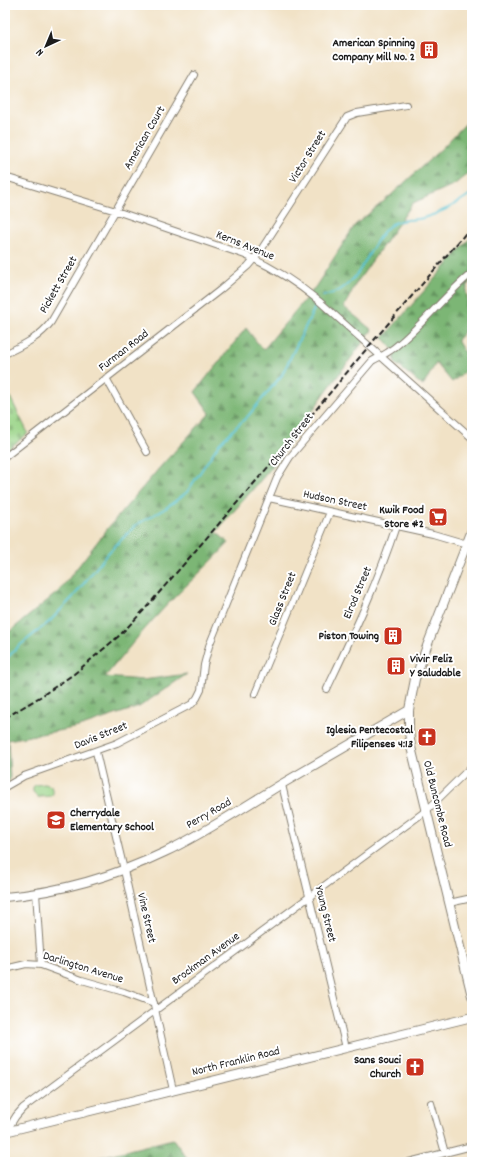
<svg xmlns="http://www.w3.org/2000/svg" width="477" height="1167" font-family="Dekko,sans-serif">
<defs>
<pattern id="forest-firs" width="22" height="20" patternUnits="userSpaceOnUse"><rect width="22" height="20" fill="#7bb674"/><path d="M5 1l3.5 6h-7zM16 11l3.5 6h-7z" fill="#64935e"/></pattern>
<pattern id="cemetery-stones" width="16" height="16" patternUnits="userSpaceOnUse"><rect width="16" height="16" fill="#9ad487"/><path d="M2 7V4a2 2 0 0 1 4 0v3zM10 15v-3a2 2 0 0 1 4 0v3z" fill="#84b574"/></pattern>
<pattern id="park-tufts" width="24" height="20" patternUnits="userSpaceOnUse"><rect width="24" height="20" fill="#9ad487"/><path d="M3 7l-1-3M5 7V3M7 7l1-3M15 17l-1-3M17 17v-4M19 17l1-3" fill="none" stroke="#84b574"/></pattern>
</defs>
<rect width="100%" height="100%" fill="#fff"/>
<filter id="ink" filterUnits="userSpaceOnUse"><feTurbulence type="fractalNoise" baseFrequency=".025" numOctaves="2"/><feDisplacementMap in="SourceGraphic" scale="8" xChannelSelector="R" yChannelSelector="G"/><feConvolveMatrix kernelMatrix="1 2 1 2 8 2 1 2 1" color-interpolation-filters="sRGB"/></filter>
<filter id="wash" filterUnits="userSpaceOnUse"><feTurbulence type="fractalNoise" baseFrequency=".012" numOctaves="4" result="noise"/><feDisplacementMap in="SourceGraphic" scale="16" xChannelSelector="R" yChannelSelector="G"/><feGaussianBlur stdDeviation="0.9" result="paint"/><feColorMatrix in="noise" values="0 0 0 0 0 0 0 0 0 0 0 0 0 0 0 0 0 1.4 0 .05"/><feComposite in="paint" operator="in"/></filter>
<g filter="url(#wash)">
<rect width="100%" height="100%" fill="#f1e2c6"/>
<!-- forest -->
<path fill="url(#forest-firs)" stroke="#4c6948" d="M472,117V170L455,184L413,203L355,285L344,307L372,330L325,393L279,459L216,532L229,543C213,560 197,575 181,591C153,618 129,647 105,677L143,680L187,674L139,707L79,727L8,740L10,780L5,784V637L9,632L59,591L108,528L161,466L210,413L195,392L246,328L263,350L316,286L355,225L389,197L441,149Z
M472,236V274L466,291L472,323L457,340L472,366L452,382L436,363L423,386L395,363L394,351L383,338Z
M173,1139L190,1162H80Z"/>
<!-- cemetery -->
<path fill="url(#cemetery-stones)" stroke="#5b7852" d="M5,387L28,433L5,452Z"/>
<!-- park -->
<path fill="url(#park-tufts)" stroke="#5b7852" d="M45,784L51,786L53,793L52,796L40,797L39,798L33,792V787L35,785Z"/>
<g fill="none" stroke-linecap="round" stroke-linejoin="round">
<!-- stream -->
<path stroke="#57c2d2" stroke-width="2" d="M323,296C329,294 335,293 340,290C356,280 363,265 372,249C377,241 381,233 388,227C398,218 411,221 423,218C442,213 456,204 472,193
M5,660L19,646L49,622L73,597L108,553L136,525L166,508L187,492L219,444L236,427L248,416L282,375L317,303"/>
</g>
</g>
<g filter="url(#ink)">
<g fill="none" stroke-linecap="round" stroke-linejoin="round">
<!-- minor casing -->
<g stroke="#867f71" stroke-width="8">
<path id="minor" d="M5,177L116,211L245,255C273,267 296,282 319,301L472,438
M472,295V308
M5,354C23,345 39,338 51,322L194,75
M106,378L147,452
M5,457L220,290L248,266L259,253L347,117L357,113L406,105
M269,498L433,534L467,544
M327,689C352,636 378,582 396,526
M255,694L330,512
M96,752L124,870L173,1090
M282,785L346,1048
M5,787L24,776L117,743L192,704L197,698L201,690L204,665L209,646L277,478L290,457L372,361C379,357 386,354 391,350C421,328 443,296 472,273
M36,893L41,965
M449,903L472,898
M5,969L26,964L41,965L82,980L124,992L154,1003
M431,1103L445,1153
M5,1131L6,1132L16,1116L23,1108L427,810L472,766
M409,1162L472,1146"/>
</g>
<!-- tertiary casing -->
<g stroke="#867f71" stroke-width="10">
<path id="tertiary" d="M472,530L427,646L415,679L409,710V732L411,747L472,996
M5,897C60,892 115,876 165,852C205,833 242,808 280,785C323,760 366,735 409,710
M5,1132L472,1017"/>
</g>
<!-- minor -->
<use href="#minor" stroke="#fff" stroke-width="6"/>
<!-- tertiary -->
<use href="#tertiary" stroke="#fff" stroke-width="8"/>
<!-- rail -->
<path stroke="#1c1c1c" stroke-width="2" stroke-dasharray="6 3" stroke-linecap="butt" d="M5,718L40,697L74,674L120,635L144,610L269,466L369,346L472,226"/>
</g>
</g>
<!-- icons -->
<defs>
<g id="building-square" transform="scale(1)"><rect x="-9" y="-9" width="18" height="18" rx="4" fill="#c8321e" stroke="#fff"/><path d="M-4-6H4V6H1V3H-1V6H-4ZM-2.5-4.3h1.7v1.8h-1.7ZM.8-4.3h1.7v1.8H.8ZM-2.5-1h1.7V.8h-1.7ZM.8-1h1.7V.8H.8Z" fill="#fff"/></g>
<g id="supermarket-square" transform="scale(1)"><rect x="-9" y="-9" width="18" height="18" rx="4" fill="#c8321e" stroke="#fff"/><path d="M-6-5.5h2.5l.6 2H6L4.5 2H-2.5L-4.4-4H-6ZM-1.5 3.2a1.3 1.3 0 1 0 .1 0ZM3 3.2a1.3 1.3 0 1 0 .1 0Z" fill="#fff"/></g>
<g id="church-square" transform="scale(1)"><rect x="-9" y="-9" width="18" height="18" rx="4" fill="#c8321e" stroke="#fff"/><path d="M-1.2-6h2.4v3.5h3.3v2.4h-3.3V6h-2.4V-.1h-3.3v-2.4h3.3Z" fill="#fff"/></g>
<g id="school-square" transform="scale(1)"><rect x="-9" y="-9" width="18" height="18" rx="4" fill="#c8321e" stroke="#fff"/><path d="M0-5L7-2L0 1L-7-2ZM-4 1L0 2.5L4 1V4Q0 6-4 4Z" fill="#fff"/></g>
</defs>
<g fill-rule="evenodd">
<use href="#building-square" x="429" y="50"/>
<use href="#supermarket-square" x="438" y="517"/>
<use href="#building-square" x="393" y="636"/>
<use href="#building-square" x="396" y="666"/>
<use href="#church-square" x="427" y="737"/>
<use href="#school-square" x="56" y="820"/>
<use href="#church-square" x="415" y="1067"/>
</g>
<g text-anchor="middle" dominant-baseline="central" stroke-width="4" stroke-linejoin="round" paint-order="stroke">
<!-- poi labels -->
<g font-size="12" font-weight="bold" fill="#1c1c1c" stroke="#fff" text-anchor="end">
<text x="415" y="43">American Spinning<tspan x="415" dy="14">Company Mill No. 2</tspan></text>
<text x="424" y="510">Kwik Food<tspan x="424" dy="14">Store #2</tspan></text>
<text x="379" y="636">Piston Towing</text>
<text x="410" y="659" text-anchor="start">Vivir Feliz<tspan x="410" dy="14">Y Saludable</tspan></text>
<text x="413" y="730">Iglesia Pentecostal<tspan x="413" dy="14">Filipenses 4:13</tspan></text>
<text x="70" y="813" text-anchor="start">Cherrydale<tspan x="70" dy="14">Elementary School</tspan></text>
<text x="401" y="1060">Sans Souci<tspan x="401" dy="14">Church</tspan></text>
</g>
<!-- street labels -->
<g font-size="12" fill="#1c1c1c" stroke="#fff">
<text transform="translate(145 138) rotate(-60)">American Court</text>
<text transform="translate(308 157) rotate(-58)">Victor Street</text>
<text transform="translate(245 246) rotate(22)">Kerns Avenue</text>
<text transform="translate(59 285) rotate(-60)">Pickett Street</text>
<text transform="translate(124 351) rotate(-38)">Furman Road</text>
<text transform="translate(292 440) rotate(-52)">Church Street</text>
<text transform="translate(335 501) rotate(12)">Hudson Street</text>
<text transform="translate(358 593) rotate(-67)">Elrod Street</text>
<text transform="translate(283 599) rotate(-68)">Glass Street</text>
<text transform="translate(101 736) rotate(-22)">Davis Street</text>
<text transform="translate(437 804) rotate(76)">Old Buncombe Road</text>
<text transform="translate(209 814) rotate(-30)">Perry Road</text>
<text transform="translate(325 914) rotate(76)">Young Street</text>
<text transform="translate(146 918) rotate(77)">Vine Street</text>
<text transform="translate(206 959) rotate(-36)">Brockman Avenue</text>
<text transform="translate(83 968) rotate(17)">Darlington Avenue</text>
<text transform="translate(236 1062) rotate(-14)">North Franklin Road</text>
</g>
</g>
<!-- margin -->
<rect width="477" height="1167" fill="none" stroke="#fff" stroke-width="20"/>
<!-- north arrow -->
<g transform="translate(46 46) rotate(224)" stroke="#ffffff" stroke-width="3" paint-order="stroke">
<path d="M0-3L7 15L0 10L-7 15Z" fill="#1c1c1c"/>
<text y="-6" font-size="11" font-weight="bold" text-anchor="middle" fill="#1c1c1c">N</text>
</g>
</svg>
